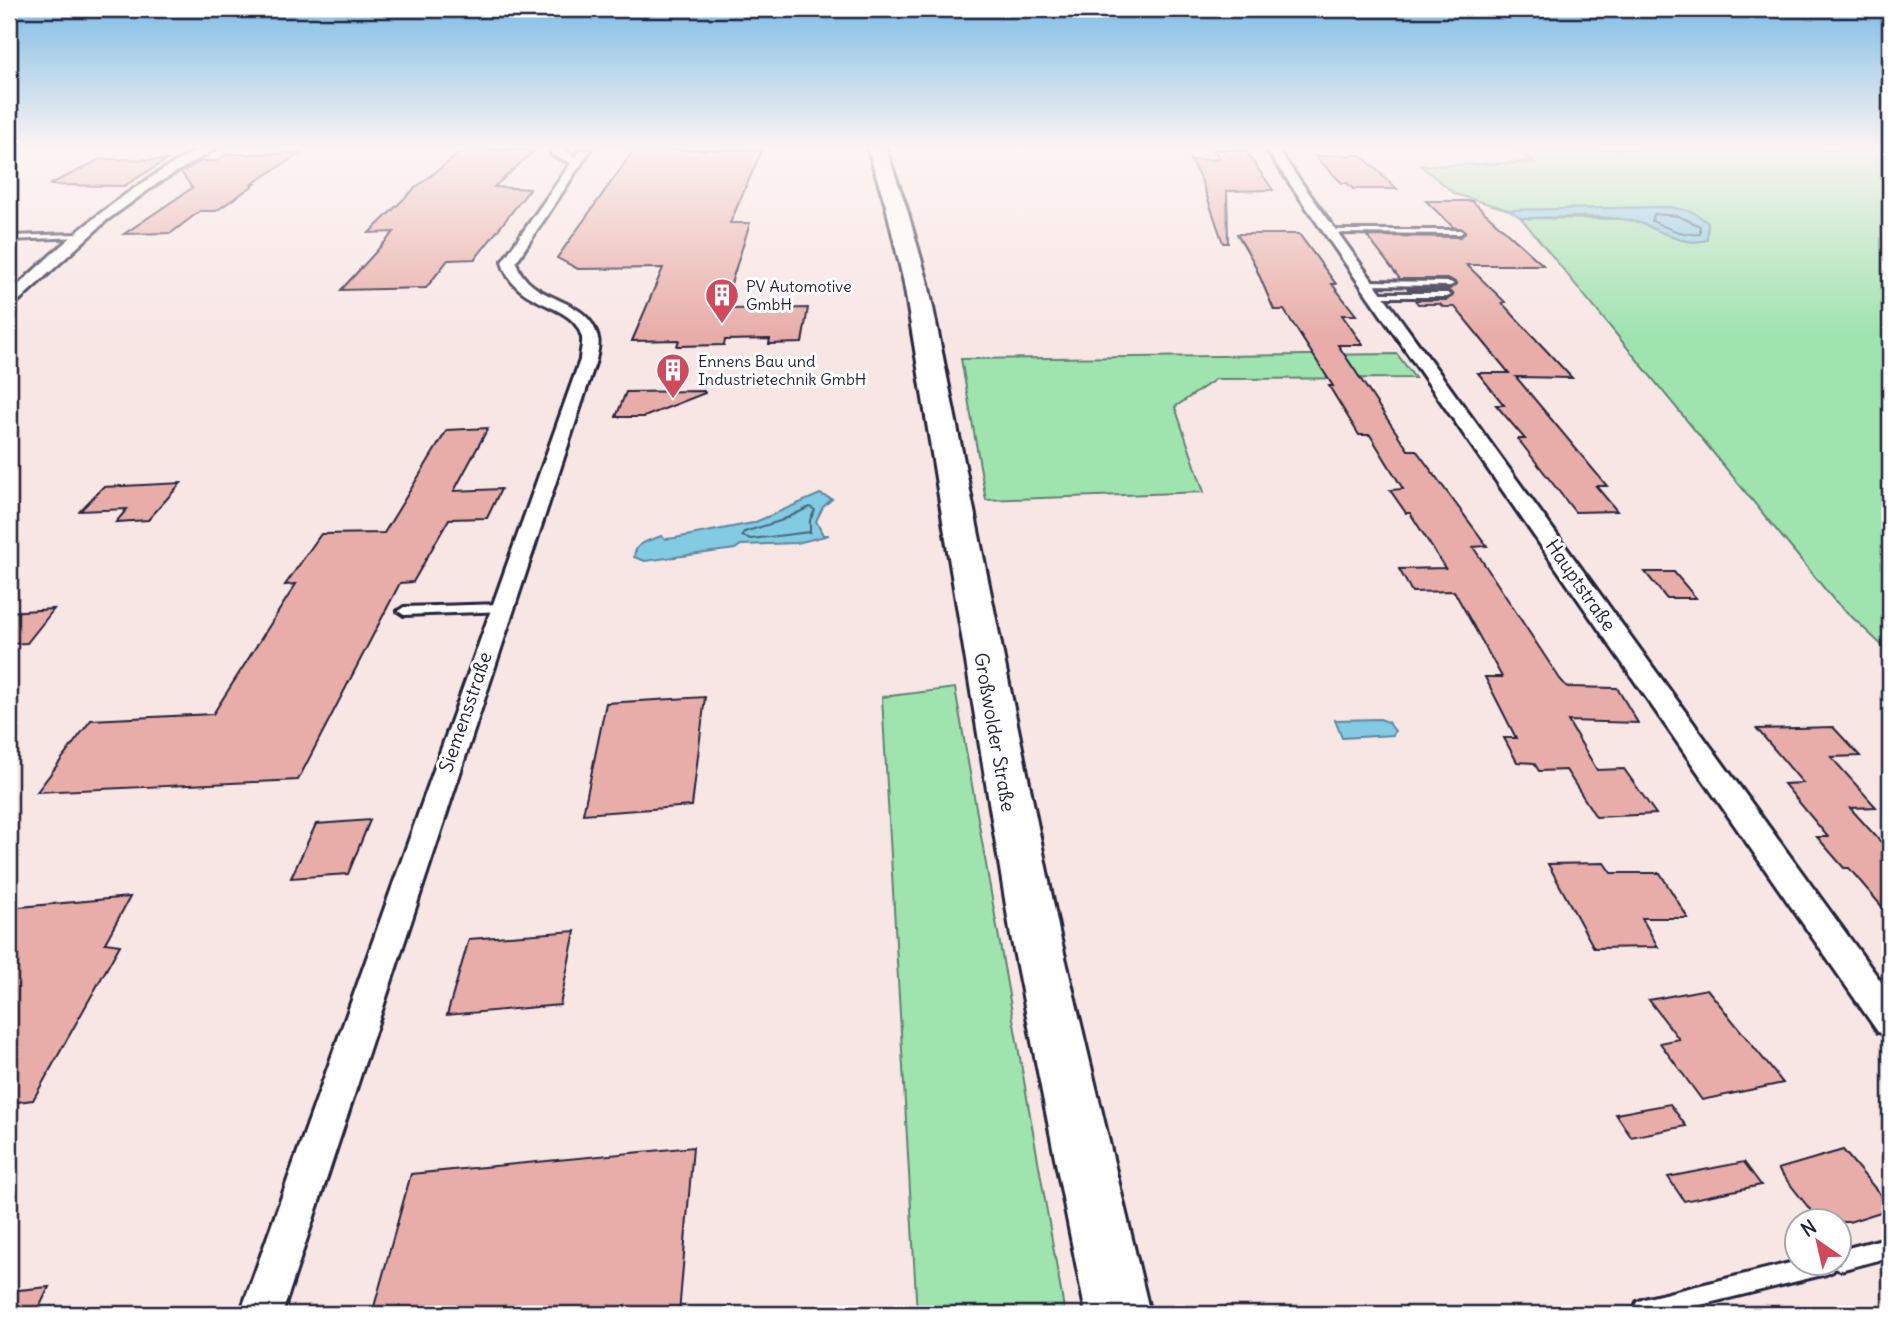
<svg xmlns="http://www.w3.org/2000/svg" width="1899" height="1323" font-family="Delius,sans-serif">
<rect width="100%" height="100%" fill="#f8e6e5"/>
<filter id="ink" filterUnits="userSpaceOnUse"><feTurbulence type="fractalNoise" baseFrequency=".0143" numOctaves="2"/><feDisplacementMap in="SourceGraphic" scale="14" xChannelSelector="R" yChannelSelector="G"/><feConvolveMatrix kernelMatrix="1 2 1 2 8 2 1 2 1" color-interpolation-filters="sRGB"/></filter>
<g filter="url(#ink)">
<!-- green -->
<path fill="#9fe3af" stroke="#608275" stroke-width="2" d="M1516,149H1890V653L1833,599L1521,218L1622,219L1671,207L1509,210L1455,194L1421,166L1534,162Z
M1397,354L1415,378L1216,379L1175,407L1204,492L986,500L961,359Z
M955,688L1065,1314H917L882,697Z"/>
<!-- water -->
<path fill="#82cbe2" stroke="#5c879f" stroke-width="2" d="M1671,207L1693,212L1708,223L1707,240C1682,247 1663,231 1640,223C1610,213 1554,218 1521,218L1509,210Z
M820,494L832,499L823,507L816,521L823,535H829L797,543L741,545L735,549L645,561L634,557C635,542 649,541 661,536L665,539L675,538L753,523Z
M1380,719L1388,722L1395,731L1393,735L1342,738L1335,720Z"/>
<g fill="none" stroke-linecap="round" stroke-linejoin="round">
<!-- shore -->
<path stroke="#48667e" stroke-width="2" d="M1654,214L1678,216L1700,226V234C1682,236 1668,228 1652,221Z
M810,507L815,510L810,520V532L751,539L742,536L744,532L780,521Z"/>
</g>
<!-- building -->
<path fill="#e8ada8" stroke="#22223b" stroke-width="2" d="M464,150H535L494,187L530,189L475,259L448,260L426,288L341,290L394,232L369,233L415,188Z
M634,150H762L730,223H750L723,309L808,308L802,343L769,344L770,339L725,340L724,345L677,346L679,340L632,341L663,268L578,269L557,258Z
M1214,150H1245L1273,190L1227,191L1228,243H1223L1201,179L1190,160L1220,159Z
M228,154H299L252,184H255L216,211H200L171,233L124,234L192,188L181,172L201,161H216Z
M1361,155L1397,189H1353L1347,183H1342L1315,156Z
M101,159L167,160L124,186L49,185Z
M1426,201H1472L1543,265H1467L1505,302L1502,303L1572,378L1516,377L1607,486H1596L1617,511L1575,512L1518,439H1525L1496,405H1504L1478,373H1509L1455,307H1443L1440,304H1418L1415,300H1447L1453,294L1447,290H1408L1407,288L1450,289L1456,283L1450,279H1400L1367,236L1460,237L1464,234V230L1453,227Z
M1237,234H1299L1336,284H1332L1356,315H1342L1363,345H1338L1408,450H1416L1487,546L1473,547L1560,679L1567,687L1617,688L1638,723L1568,721L1597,770L1624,769L1656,814L1596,817L1566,770L1539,771L1534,763L1517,762L1504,738H1516L1485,677H1502L1454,591L1412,592L1399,569L1445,568L1410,513H1406L1390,490L1403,489L1370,435H1359L1329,386H1333L1284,310H1274L1253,261Z
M704,391L705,393L644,417H616L626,392Z
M488,428L454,491L501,489L487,518L449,519L413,582L400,583L298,780L37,792L91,720L213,714L296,584L285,585L321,534L384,533L447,430Z
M181,483L148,520L116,522L127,509L80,511L103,487Z
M1645,572H1674L1696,598H1666Z
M54,609L27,643L9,644V612Z
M705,697L692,806L583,814L606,703Z
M1833,727L1860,756L1831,757L1876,807L1850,808L1890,852V916L1849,868H1844L1817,837H1828L1784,784L1803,783L1757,729Z
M370,820L348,874L291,878L316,824Z
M1604,863L1611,873H1660L1688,918H1642L1658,947L1594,948L1548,864Z
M130,897L105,943L120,945L33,1100L9,1103V908Z
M575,931L560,1005L447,1015L469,939Z
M1707,989L1783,1083L1702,1100L1660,1043L1679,1039L1649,1000Z
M1670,1104L1686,1126L1631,1137L1616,1114Z
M693,1147L679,1314H372L411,1174Z
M1843,1150L1890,1206V1209L1849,1222H1820L1778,1169Z
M1744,1162L1761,1185L1684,1201L1668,1177Z
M49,1287L36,1314H9V1291Z"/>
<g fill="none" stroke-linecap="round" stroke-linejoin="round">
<!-- service casing -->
<g stroke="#22223b" stroke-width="6">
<path id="service" d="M1332,230H1460L1463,232L1460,234L1330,233L1329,232Z
M78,234L81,236L80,237L9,240V236Z
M1365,281L1450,282L1454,284L1450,286L1368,285L1364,283Z
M1373,293H1447L1451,295L1447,297H1376L1372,295Z
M501,604L507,608L505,611L404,615L398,611L404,607Z
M1890,1237V1257L1840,1270L1834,1268L1833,1271L1826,1274L1664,1314H1636L1634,1309L1637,1302L1644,1299L1798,1261V1264H1840V1250Z"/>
</g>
<!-- minor casing -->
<g stroke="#22223b" stroke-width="6">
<path id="minor" d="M200,149H215L158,183L107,220L14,305L9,307V294C67,238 128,186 200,149Z
M550,149H562L575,157L580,149H591L516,262C529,305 588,294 598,338C600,345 597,353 596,360L282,1314H240L580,360C580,353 583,345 582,338C574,300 515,310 502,262L571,163L552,155Z
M1266,149H1277L1890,994V1036L1878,1032Z"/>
</g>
<!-- primary casing -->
<g stroke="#22223b" stroke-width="6">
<path id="primary" d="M868,149H886L906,206L928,283L1060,936L1150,1314H1086L1011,936L904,283L886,206Z"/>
</g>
<!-- service -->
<use href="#service" fill="#fff" fill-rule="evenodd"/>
<!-- minor -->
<use href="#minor" fill="#fff" fill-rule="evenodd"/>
<!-- primary -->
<use href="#primary" fill="#fff" fill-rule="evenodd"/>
</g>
</g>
<!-- sky -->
<linearGradient id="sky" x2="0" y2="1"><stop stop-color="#7fbde6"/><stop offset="0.44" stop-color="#fcf4f3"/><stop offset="1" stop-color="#fcf4f3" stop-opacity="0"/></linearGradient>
<rect width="1899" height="335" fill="url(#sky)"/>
<!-- icons -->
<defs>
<g id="building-pin" transform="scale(1.75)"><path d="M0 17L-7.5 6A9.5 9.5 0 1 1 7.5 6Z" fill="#d1495b" stroke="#fff"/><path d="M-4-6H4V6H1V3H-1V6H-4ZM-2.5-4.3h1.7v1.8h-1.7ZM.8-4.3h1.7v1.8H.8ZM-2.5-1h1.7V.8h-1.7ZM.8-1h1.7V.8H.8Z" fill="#fff"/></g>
</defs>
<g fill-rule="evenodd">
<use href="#building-pin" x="722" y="295"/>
<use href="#building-pin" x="673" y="370"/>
</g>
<g text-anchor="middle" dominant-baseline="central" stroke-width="6" stroke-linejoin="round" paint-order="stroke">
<!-- far-poi labels -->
<g font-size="16" fill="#22223b" stroke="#fff" text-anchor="start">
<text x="746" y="286">PV Automotive<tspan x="746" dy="18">GmbH</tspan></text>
<text x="698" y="361">Ennens Bau und<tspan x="698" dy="18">Industrietechnik GmbH</tspan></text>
</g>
<!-- street labels -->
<g font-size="19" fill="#22223b" stroke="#fff">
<text transform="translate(1581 585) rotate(55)">Hauptstraße</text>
<text transform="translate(465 712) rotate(-71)">Siemensstraße</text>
<text transform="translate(995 732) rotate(80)">Großwolder Straße</text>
</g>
</g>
<!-- margin -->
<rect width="1899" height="1323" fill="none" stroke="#fff" stroke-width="35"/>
<rect x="18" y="18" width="1864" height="1288" fill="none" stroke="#22223b" stroke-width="2.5" filter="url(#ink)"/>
<!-- north arrow -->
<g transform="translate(1818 1242) rotate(326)"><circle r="33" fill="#ffffff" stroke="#a7a7b1" stroke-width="2"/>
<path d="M0-5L12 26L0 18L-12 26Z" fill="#d1495b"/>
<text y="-10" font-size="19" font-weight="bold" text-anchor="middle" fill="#22223b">N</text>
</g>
</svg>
